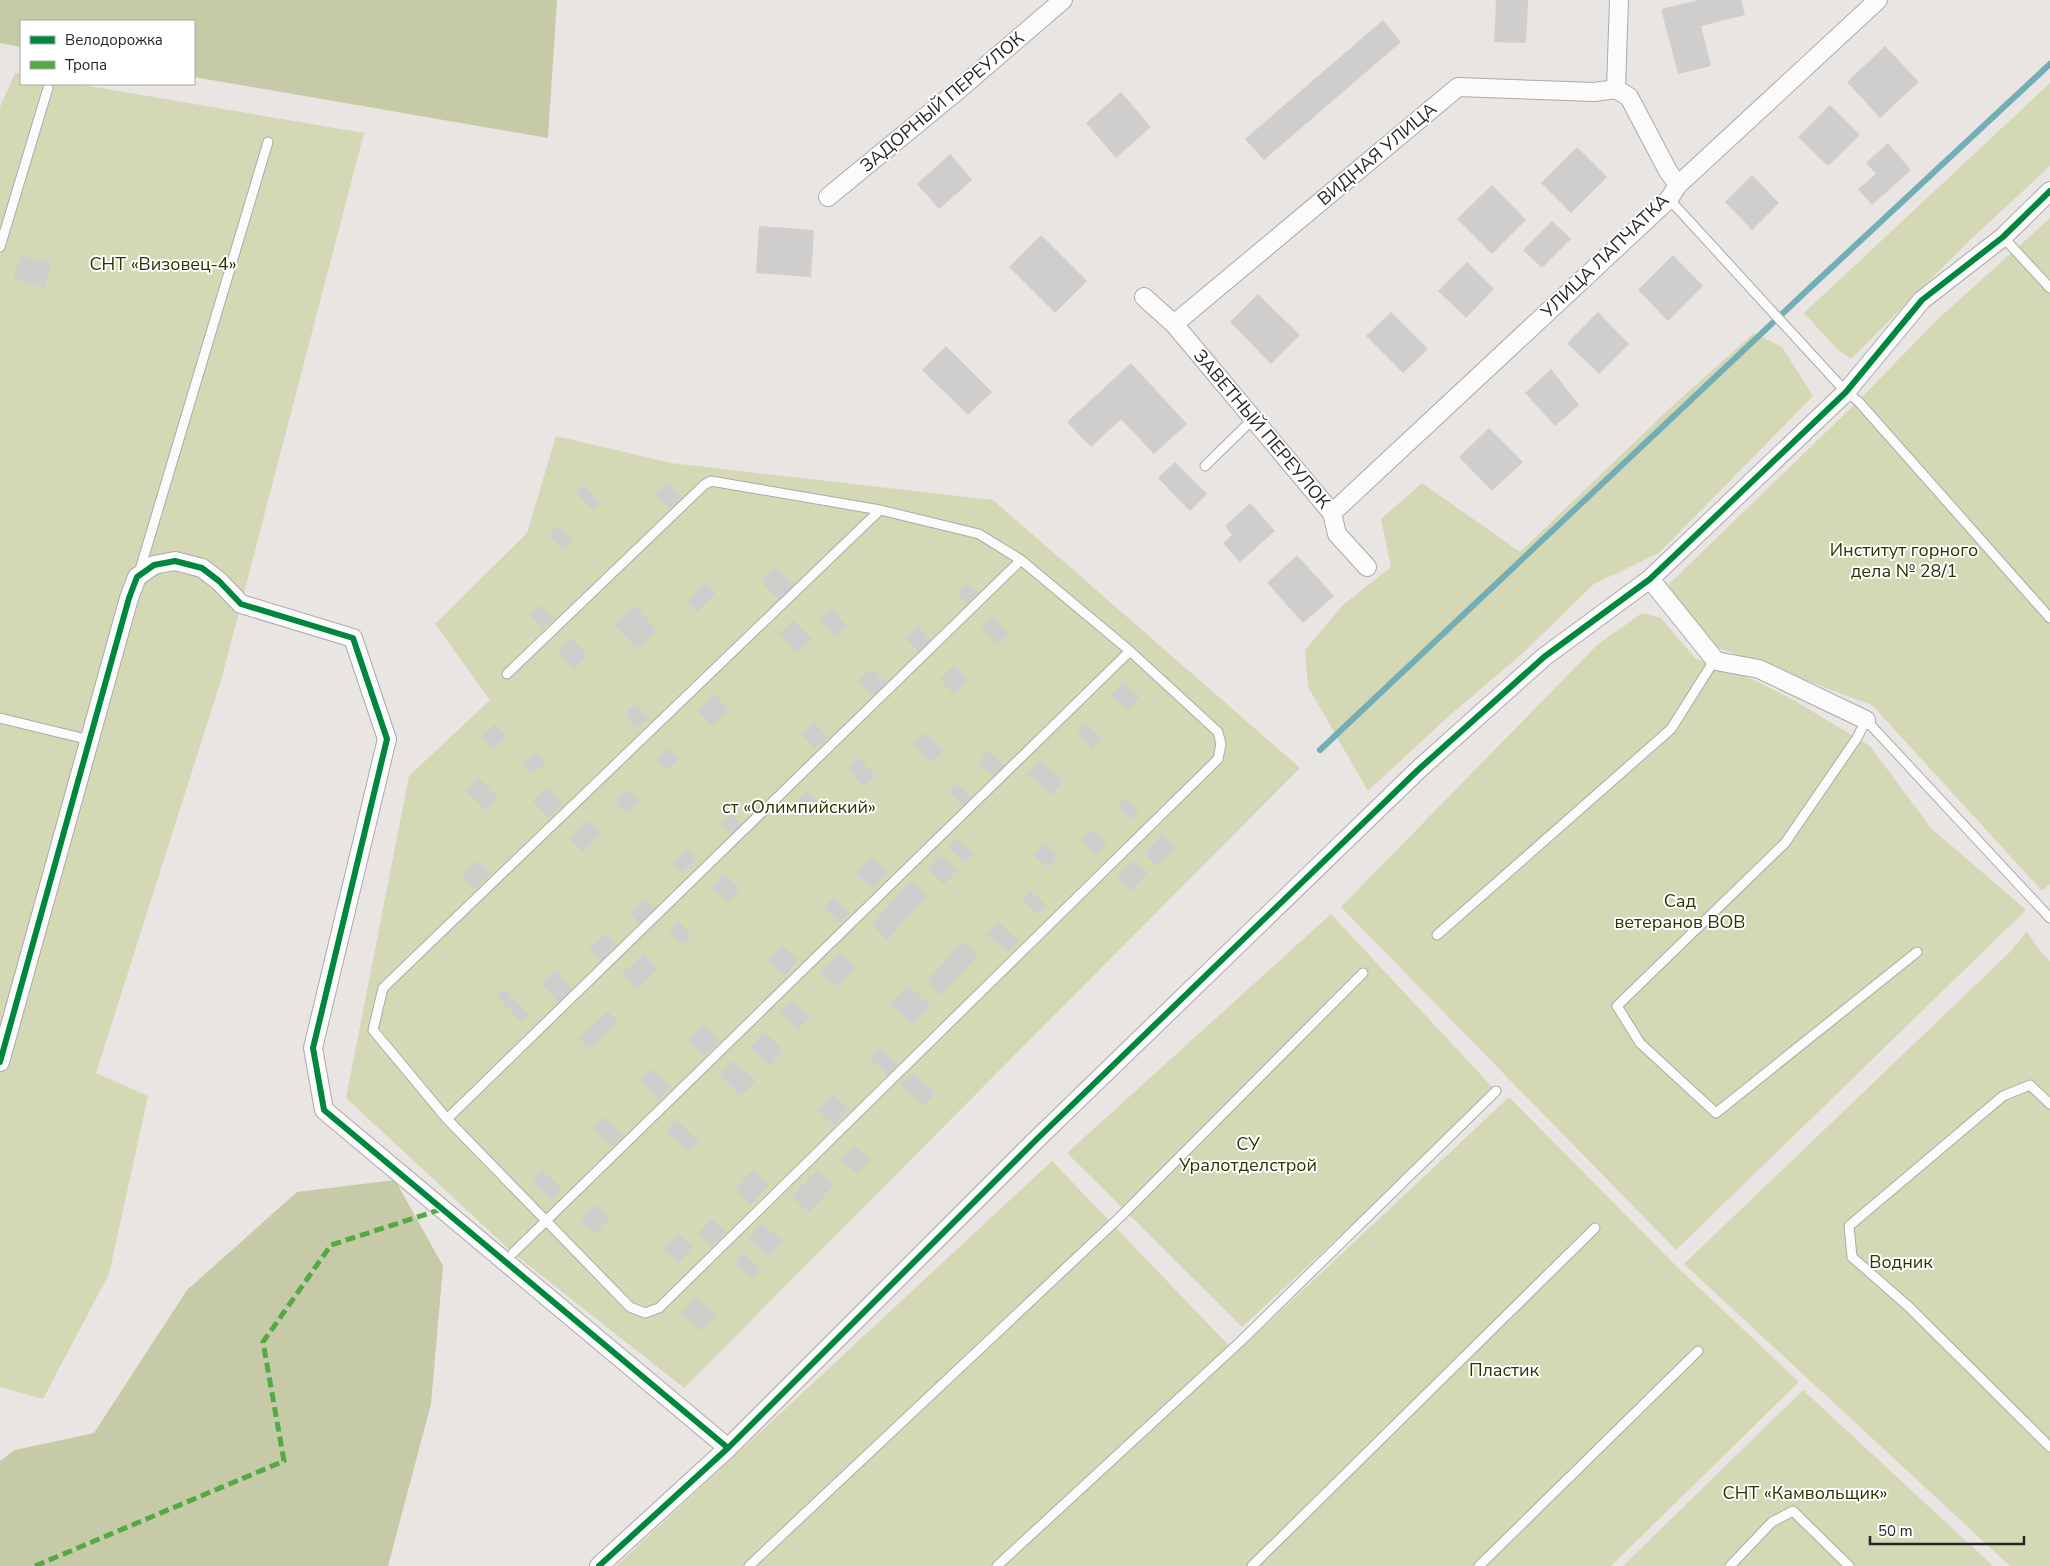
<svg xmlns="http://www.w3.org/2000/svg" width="2050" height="1566" font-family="'Nunito Sans',sans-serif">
<rect width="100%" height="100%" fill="#e8e5e3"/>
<!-- green -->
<path fill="#d5d8b5" d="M15,73L21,74V84H77L364,133L222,677L96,1073L148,1096L109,1274L43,1399L0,1387V107Z
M2050,83V166L1969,241L1851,359L1837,349L1804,313Z
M2050,218V884L2042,891L1872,705L1716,647L1665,588L1858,401L1938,319Z
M1754,333L1782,347L1813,396L1659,553L1594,584L1524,652L1450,715L1368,791L1308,687L1305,650L1343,605L1391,567L1381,519L1422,483L1520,552L1669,409Z
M556,436L671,463L993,500L1300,768L684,1388L513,1253L346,1098L409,776L490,700L435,624L527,533Z
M1642,613L1661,618L1695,658L1754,680L1795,701L1870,746L1931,828L2026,910L1676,1250L1341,907L1597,645Z
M1331,914L1496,1091L1242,1327L1067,1153Z
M2027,931L2036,946L2050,961V1566H2010L1684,1264L2010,952Z
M1509,1097L1676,1266L1799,1382L1611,1566H616L1052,1161L1236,1353Z
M1803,1390L1993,1566H1623Z"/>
<!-- forest -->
<path fill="#c7caa6" d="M0,0H557L548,138L194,77V21H21V47L0,43Z
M395,1180L443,1266L431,1404L388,1566H0V1461L15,1450L94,1433L187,1290L297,1192Z"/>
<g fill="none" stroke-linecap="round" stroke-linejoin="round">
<!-- stream -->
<path stroke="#73adb6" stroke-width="6" d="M1320,750L1800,297L2050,64"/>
</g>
<!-- building -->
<path fill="#d0cecc" d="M1496,0H1528L1526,43L1494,42Z
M1699,0H1741L1745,15L1701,26L1711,66L1678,74L1661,9Z
M1383,20L1401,42L1264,160L1245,139Z
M1885,46L1919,82L1880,118L1847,82Z
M1121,92L1151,127L1116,158L1086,123Z
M1830,105L1860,135L1828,166L1798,137Z
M1888,143L1911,170L1872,205L1858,189L1876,174L1866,163Z
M1577,147L1607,177L1571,213L1541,183Z
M950,154L972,180L939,209L917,184Z
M1752,175L1779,203L1752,230L1725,202Z
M1492,185L1526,220L1492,254L1457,219Z
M1552,221L1571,239L1542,268L1523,250Z
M759,226L814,230L811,277L756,273Z
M1041,235L1087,281L1055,313L1009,267Z
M1673,255L1703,286L1668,321L1638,290Z
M21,256L52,262L44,288L13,279Z
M1467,262L1494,289L1466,318L1438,291Z
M1258,294L1300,335L1271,364L1230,322Z
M1391,312L1428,349L1403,373L1366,336Z
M1598,312L1629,344L1599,374L1567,343Z
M946,346L992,392L968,415L922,370Z
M1131,363L1187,424L1154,454L1121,419L1091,447L1067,422Z
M1551,369L1579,405L1555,426L1525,393Z
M1489,428L1523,462L1492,491L1459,457Z
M1175,462L1207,494L1190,511L1158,478Z
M668,482L682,497L669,509L655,494Z
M584,485L600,502L593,510L576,493Z
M1250,503L1275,531L1240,562L1223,543L1232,535L1225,526Z
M558,526L572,541L563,550L549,535Z
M1297,555L1334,596L1303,623L1267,583Z
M776,566L794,585L779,600L760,581Z
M967,582L980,596L969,606L956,592Z
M706,583L716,594L697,612L687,602Z
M539,604L553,620L543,629L529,614Z
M634,605L657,630L637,649L614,624Z
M832,609L847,626L836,637L820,620Z
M993,617L1009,634L997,645L981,628Z
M794,620L812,639L797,652L779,634Z
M918,626L934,643L921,656L905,638Z
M571,638L588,656L574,669L558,651Z
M954,665L968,681L954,695L940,679Z
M872,668L888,685L874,698L858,681Z
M1123,682L1140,697L1128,710L1111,695Z
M714,694L729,710L712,726L697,710Z
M635,704L649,718L637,729L624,714Z
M814,722L828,737L815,749L801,734Z
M1085,723L1102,738L1092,749L1076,734Z
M495,724L507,737L493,750L481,737Z
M926,732L944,750L931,762L913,744Z
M669,748L679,759L666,770L656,760Z
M988,751L1005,766L994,778L977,763Z
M536,752L546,762L533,774L523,764Z
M858,757L876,776L864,787L847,768Z
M1041,760L1064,781L1051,795L1027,774Z
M478,777L498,798L486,811L465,790Z
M957,784L974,799L966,808L949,793Z
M547,787L563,804L548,818L532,801Z
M628,789L640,802L627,815L615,802Z
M808,790L823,806L811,818L795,802Z
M1125,798L1139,811L1132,820L1117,806Z
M732,814L743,827L734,836L722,824Z
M588,820L601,834L582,852L569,838Z
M1091,829L1107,843L1096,855L1081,841Z
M1161,835L1175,848L1158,867L1144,854Z
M956,839L973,854L965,863L948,847Z
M1044,843L1059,856L1048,868L1033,855Z
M687,848L697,859L682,873L672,863Z
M940,855L957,870L944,885L927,869Z
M871,857L888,873L873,889L856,874Z
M478,860L491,873L474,889L462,876Z
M1133,860L1148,873L1131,891L1117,878Z
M725,874L740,890L728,902L712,886Z
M911,881L927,897L887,940L871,925Z
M1031,891L1047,905L1038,915L1022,900Z
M833,897L850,913L840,923L824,908Z
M645,899L656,911L641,925L630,913Z
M678,920L692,936L682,945L668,930Z
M999,922L1019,941L1008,953L987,934Z
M606,933L618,946L601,961L589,949Z
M963,941L978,955L941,995L927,981Z
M782,945L798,960L784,976L767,961Z
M839,952L855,967L837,987L821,972Z
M644,953L658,969L637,989L622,974Z
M555,970L574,991L560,1004L541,983Z
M908,985L931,1006L912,1025L890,1004Z
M504,988L529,1015L521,1022L496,995Z
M791,1000L810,1017L799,1029L780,1012Z
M608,1011L618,1022L589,1049L579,1038Z
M703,1025L719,1041L704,1057L688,1041Z
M764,1032L784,1050L770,1066L750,1047Z
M879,1047L898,1064L888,1075L869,1057Z
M733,1060L756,1081L741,1096L719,1075Z
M651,1069L671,1087L660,1099L640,1081Z
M912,1072L936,1093L924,1106L901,1084Z
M832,1094L849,1109L834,1125L817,1110Z
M603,1117L623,1135L613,1146L593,1128Z
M676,1120L699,1141L689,1152L666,1131Z
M854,1145L870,1160L857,1174L840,1159Z
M542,1170L562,1189L552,1200L532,1182Z
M753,1170L769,1185L751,1205L735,1189Z
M817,1170L834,1185L809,1213L792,1197Z
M595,1205L610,1218L595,1234L580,1221Z
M712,1219L726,1232L712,1247L697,1234Z
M762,1223L783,1242L769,1257L748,1239Z
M678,1233L693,1247L678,1264L663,1249Z
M743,1253L761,1269L752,1279L734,1263Z
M696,1297L716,1316L702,1331L681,1313Z"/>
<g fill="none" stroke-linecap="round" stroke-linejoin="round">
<!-- lane casing -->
<g stroke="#acaaa8" stroke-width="11">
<path id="lane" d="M1669,199L1846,392L1858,401L2050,618
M2003,237L2050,288
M0,247L48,88
M1205,466L1253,419
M880,510L979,534L1021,560L1130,651L1218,732L1221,744L1218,759L659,1308L645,1313L630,1307L447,1119L373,1030L383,988Z
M139,573L268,142
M507,674L704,485L711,481L880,510
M0,718L90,740
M1437,935L1671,729L1712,664L1716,661
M1917,952L1716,1113L1640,1043L1617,1006L1785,843L1857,738L1866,720L2050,918
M2050,1104L2030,1085L2003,1096L1849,1226L1852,1257L1909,1307L2050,1447
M447,1119L1021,560
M513,1253L1130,651
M749,1566L1120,1217L1363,973
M997,1566L1241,1341L1496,1091
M1252,1566L1595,1228
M1479,1566L1698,1351
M1730,1566L1772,1522L1793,1511L1849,1566"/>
</g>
<!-- street casing -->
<g stroke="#acaaa8" stroke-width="20">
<path id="street" d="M1619,0L1616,89L1629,97L1668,171L1678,185
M828,197L957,91L1063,0
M1144,297L1174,324L1332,513L1337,534L1367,567
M1174,324L1458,87L1594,92L1616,89
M1332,513L1669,199L1678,185L1878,0
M1650,579L1716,661L1759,669L1866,720
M0,1062L129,598L137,577L154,565L175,561L202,568L219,581L241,604L353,638L387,739L313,1048L324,1110L728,1448
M599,1566L728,1448L1038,1138L1418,770L1544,657L1650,579L1846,392L1922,300L2003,237L2050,191"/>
</g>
<!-- lane -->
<use href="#lane" stroke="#fcfbfb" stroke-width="9"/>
<!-- street -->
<use href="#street" stroke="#fcfbfb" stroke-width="18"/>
<!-- quiet -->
<path stroke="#53aa44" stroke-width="5" stroke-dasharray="10 5" stroke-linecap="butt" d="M35,1566L284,1461L263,1342L331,1245L442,1209"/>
<!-- cycleway casing -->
<g stroke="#fff" stroke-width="9">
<path id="cycleway" d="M0,1062L129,598L137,577L154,565L175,561L202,568L219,581L241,604L353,638L387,739L313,1048L324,1110L728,1448
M599,1566L728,1448L1038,1138L1418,770L1544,657L1650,579L1846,392L1922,300L2003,237L2050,191"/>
</g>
<!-- cycleway -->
<use href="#cycleway" stroke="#00873e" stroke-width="6"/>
</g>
<g text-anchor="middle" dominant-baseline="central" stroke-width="4" stroke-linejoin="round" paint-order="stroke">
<!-- street labels -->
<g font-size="18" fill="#282625" stroke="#fff">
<text transform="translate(942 102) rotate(-40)">ЗАДОРНЫЙ ПЕРЕУЛОК</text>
<text transform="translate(1377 154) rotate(-40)">ВИДНАЯ УЛИЦА</text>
<text transform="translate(1605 256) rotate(-44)">УЛИЦА ЛАПЧАТКА</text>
<text transform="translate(1262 429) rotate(50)">ЗАВЕТНЫЙ ПЕРЕУЛОК</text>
</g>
<!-- park labels -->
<g font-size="18" fill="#2f3201" stroke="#fff">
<text x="163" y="264">СНТ «Визовец-4»</text>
<text x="1904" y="550">Институт горного<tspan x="1904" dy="21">дела № 28/1</tspan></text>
<text x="799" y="807">ст «Олимпийский»</text>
<text x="1680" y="901">Сад<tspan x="1680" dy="21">ветеранов ВОВ</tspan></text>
<text x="1248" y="1144">СУ<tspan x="1248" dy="21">Уралотделстрой</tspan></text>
<text x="1901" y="1262">Водник</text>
<text x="1504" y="1370">Пластик</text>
<text x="1805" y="1493">СНТ «Камвольщик»</text>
</g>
</g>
<!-- legend -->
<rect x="20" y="20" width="175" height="65" fill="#ffffff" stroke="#a9a8a8"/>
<rect x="30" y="36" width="25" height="8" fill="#00873e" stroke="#a9a8a8"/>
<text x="65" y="45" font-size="15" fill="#282625">Велодорожка</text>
<rect x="30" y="61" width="25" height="8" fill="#53aa44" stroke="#a9a8a8"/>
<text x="65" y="70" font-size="15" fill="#282625">Тропа</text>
<!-- scale -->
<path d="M1870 1536v8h154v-8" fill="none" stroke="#282625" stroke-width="2.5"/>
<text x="1878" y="1536" font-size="15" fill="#282625" stroke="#ffffff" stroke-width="4" paint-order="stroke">50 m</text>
</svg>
